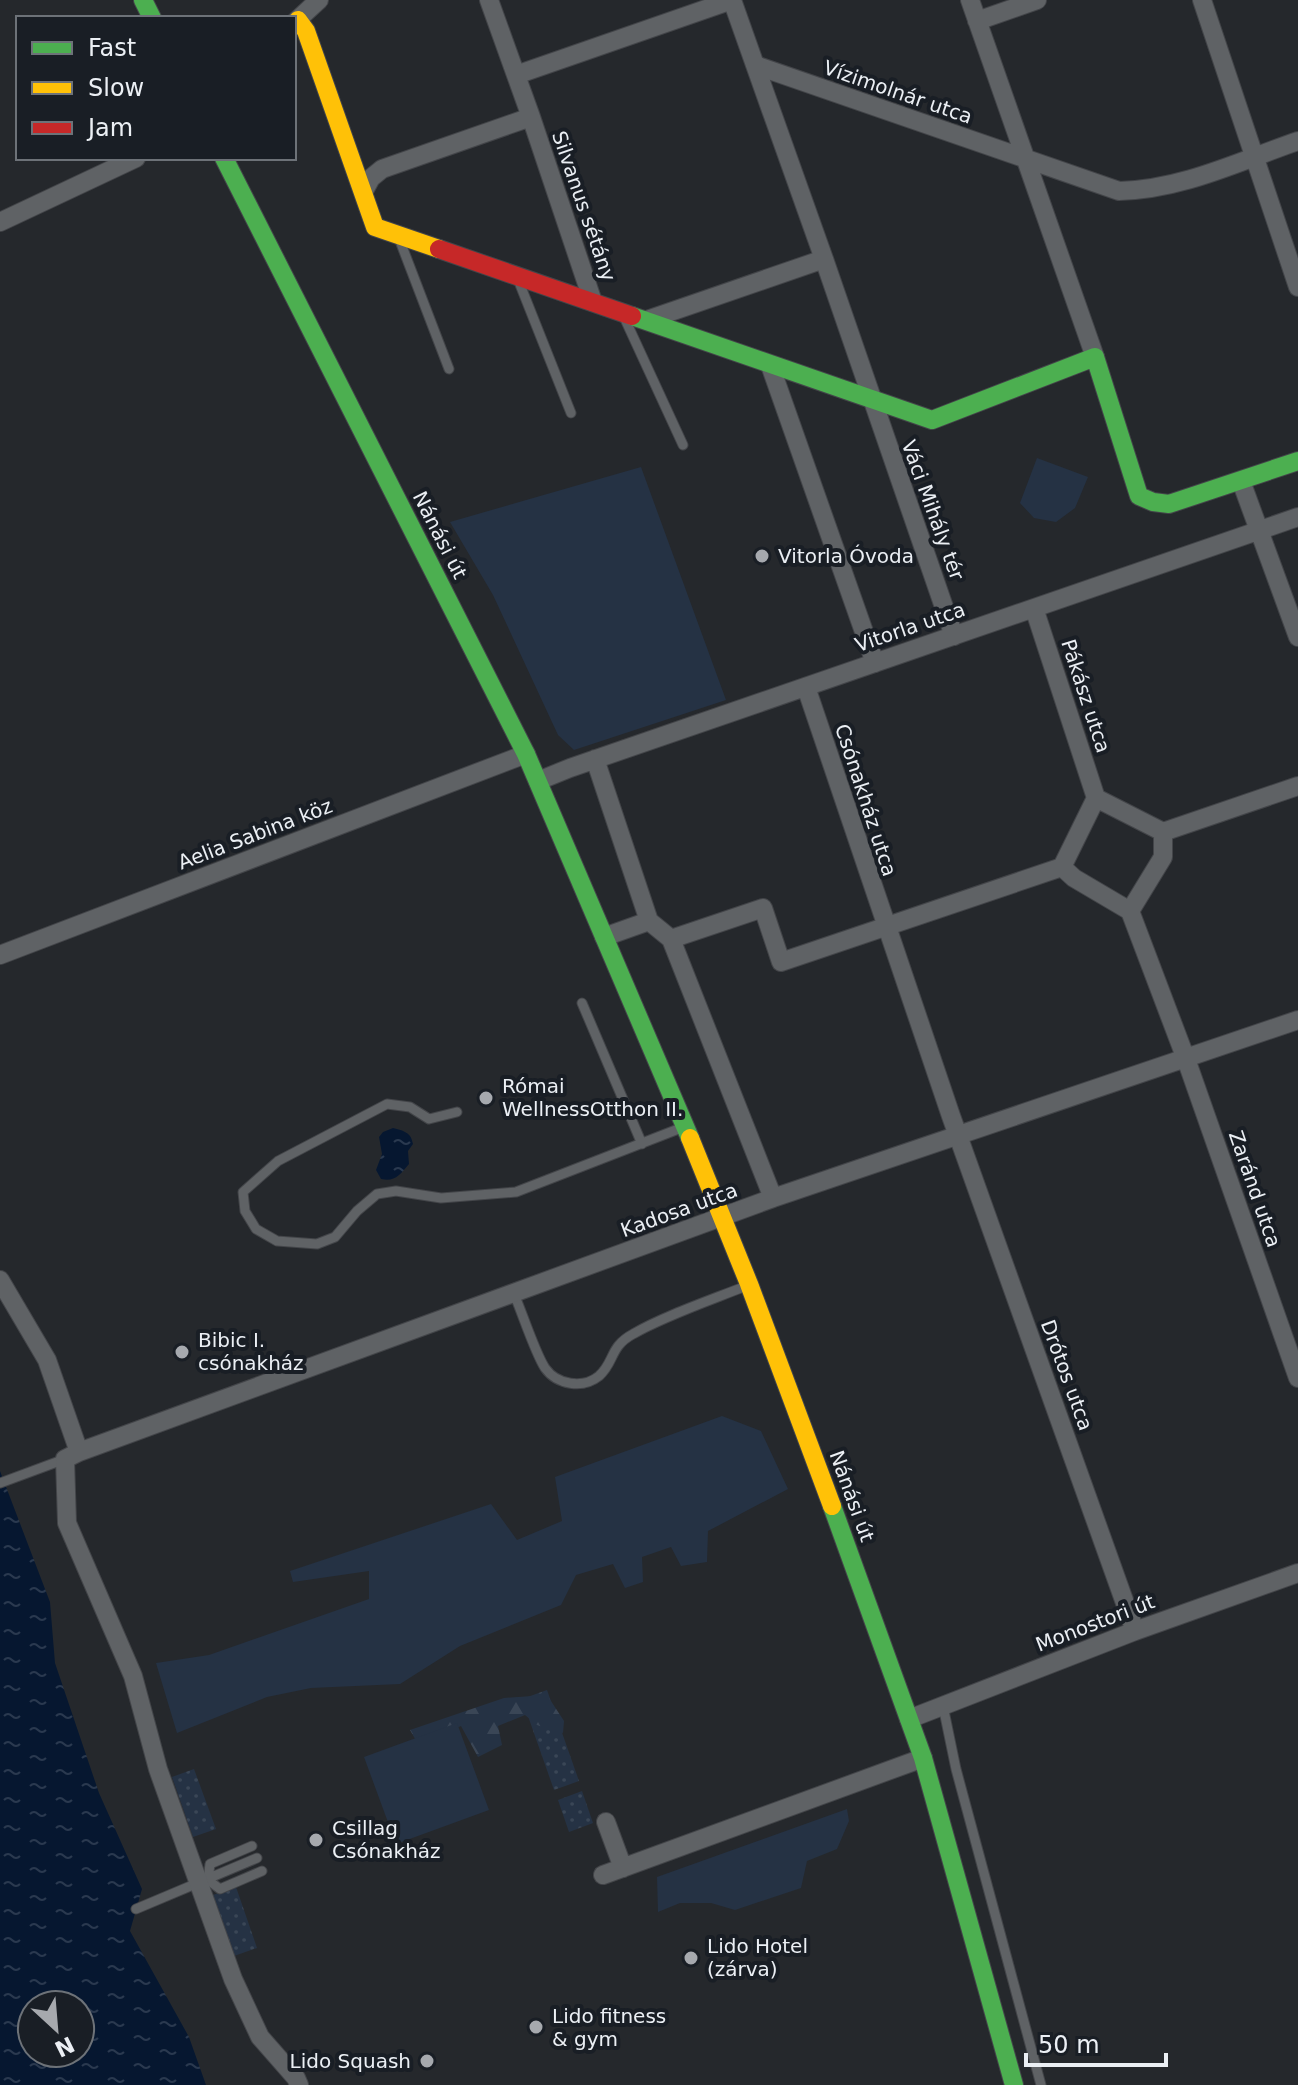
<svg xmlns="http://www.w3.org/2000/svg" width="1298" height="2085" font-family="'DejaVu Sans',sans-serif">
<defs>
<pattern id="grass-dots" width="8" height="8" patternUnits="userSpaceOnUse" patternTransform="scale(2)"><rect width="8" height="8" fill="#253244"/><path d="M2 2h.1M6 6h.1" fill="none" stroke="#3a4656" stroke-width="1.8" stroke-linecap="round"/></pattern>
<pattern id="forest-firs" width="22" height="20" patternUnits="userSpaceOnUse" patternTransform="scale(2)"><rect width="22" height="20" fill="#253244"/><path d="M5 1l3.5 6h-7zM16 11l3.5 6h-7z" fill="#3a4656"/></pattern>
<pattern id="water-ripples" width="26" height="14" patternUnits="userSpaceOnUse" patternTransform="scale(2)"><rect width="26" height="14" fill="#061730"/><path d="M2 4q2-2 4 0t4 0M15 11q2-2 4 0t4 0" fill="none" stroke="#2a394f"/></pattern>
</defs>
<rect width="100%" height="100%" fill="#25282c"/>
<!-- grass -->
<path fill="url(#grass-dots)" d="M547,1690L579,1781L554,1790L522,1699Z
M194,1769L216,1829L193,1837L172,1777Z
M582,1791L593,1823L569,1832L558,1800Z
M236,1887L257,1948L234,1956L213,1895Z"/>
<!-- forest -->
<path fill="url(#forest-firs)" d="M547,1695L564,1721L563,1733L537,1725L525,1715L498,1726L502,1745L478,1757L461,1726L418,1744L410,1730L504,1698Z"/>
<!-- park -->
<path fill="#253244" d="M1037,458L1088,477L1075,508L1056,522L1034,518L1020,503Z
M641,467L726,700L574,750L558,735L493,595L450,522Z
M722,1416L761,1431L788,1489L708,1531L707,1562L681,1566L671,1547L642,1557L643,1582L625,1588L613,1564L576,1575L561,1605L460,1646L400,1684L311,1688L267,1697L177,1733L156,1663L209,1655L369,1599V1571L293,1582L290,1571L491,1504L517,1540L562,1521L555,1477Z
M457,1723L489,1810L396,1844L364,1757Z
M847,1809L849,1821L837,1849L807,1861L801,1888L735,1910L711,1903H680L658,1912L657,1877Z"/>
<!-- water -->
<path fill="url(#water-ripples)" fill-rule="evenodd" d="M393,1128C404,1131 411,1132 413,1144L408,1151L409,1164C400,1175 395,1182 381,1179L376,1170L382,1154L379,1137L383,1132Z
M0,1471L50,1602L55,1663L99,1793L142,1889L130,1931L189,2037L206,2085H0ZM32,2005H80V2053H32Z"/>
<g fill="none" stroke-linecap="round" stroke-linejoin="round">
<!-- lane casing -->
<g stroke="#434549" stroke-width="11">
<path id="lane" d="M400,241L449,369
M519,282L571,413
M624,317L683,445
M582,1003L642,1144
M457,1112L429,1119L410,1107L387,1104L278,1161L243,1192L245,1211L256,1229L277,1241L317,1244L335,1237L357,1211L377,1194L396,1191L441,1198L516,1192L681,1128
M514,1294C522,1312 535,1353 545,1368C557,1385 583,1389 599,1376C615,1362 609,1347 633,1334C664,1316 711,1300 746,1286
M0,1483L65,1459
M943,1706L956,1769L1041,2085
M252,1846L210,1864L208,1880L220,1889L262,1871
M136,1909L257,1858"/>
</g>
<!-- street casing -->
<g stroke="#434549" stroke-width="20">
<path id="street" d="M489,0L531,117
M732,0L755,65L1119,191C1181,190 1240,161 1298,141
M970,0L1095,357
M1202,0L1298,287
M977,21L1037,0
M294,23L319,0
M755,65L824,259
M516,75L732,0
M365,189L371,178L382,169L531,117L593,302
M0,222L136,158
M647,320L824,259L954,636
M770,365L875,663
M1241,481L1298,637
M1034,608L1096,798L1062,867L1074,878L1130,911L1186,1059L1298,1378
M806,687L951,1116L1135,1631
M595,759L649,921L671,939L773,1198
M538,781L570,768L1298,517
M1096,798L1163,832V857L1130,911
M1163,832L1298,786
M604,937L649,921
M671,939L763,908L781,962L1062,867
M0,955L526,754
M0,1280L47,1360L79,1452L65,1459L67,1523L133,1676L158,1769L233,1979L260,2037L296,2078L299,2085
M79,1452L773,1198L1298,1020
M909,1719L1135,1631L1298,1573
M606,1822L623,1868
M603,1875L923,1758"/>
</g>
<!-- fast casing -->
<g stroke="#434549" stroke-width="20">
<path id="fast" d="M143,0L152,18
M224,158L526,754L690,1138
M632,316L932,420L1095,357L1139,496L1153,502L1169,504L1298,461
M832,1506L923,1758L1014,2085"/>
</g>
<!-- slow casing -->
<g stroke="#434549" stroke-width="20">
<path id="slow" d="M298,20L306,31L375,227L439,249
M690,1138L749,1284L832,1506"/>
</g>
<!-- jam casing -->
<g stroke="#434549" stroke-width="20">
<path id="jam" d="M439,249L632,316"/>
</g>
<!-- lane -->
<use href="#lane" stroke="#5f6265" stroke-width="9"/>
<!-- street -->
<use href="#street" stroke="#5f6265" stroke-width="18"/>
<!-- fast -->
<use href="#fast" stroke="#4caf50" stroke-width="18"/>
<!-- slow -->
<use href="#slow" stroke="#ffc107" stroke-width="18"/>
<!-- jam -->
<use href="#jam" stroke="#c62828" stroke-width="18"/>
</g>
<!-- markers -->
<g fill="#a6a9ae" stroke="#191e25" stroke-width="3">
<circle cx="762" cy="556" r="8"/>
<circle cx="486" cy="1098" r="8"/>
<circle cx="182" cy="1352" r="8"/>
<circle cx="316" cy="1840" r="8"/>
<circle cx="691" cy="1958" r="8"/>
<circle cx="536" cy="2027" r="8"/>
<circle cx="427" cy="2061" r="8"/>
</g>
<g text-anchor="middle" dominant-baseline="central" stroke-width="8" stroke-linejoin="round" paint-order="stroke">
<!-- street labels -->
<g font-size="20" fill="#ebeff4" stroke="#191e25">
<text transform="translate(898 92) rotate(19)">Vízimolnár utca</text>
<text transform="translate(584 206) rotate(71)">Silvanus sétány</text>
<text transform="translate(933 510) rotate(70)">Váci Mihály tér</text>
<text transform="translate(440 535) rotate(63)">Nánási út</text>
<text transform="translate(910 627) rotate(-19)">Vitorla utca</text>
<text transform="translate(1086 696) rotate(72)">Pákász utca</text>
<text transform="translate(866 800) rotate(72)">Csónakház utca</text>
<text transform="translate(255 834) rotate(-21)">Aelia Sabina köz</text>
<text transform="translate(1255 1189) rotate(71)">Zaránd utca</text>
<text transform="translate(679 1210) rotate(-20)">Kadosa utca</text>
<text transform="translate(1067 1375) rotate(70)">Drótos utca</text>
<text transform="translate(852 1496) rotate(70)">Nánási út</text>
<text transform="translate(1095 1623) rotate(-21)">Monostori út</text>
</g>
<!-- poi labels -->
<g font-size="20" fill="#ebeff4" stroke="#191e25" text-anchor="start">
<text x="778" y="556">Vitorla Óvoda</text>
<text x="502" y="1086">Római<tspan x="502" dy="23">WellnessOtthon II.</tspan></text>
<text x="198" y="1340">Bibic I.<tspan x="198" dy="23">csónakház</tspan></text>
<text x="332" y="1828">Csillag<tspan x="332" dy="23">Csónakház</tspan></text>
<text x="707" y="1946">Lido Hotel<tspan x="707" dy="23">(zárva)</tspan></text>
<text x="552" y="2016">Lido fitness<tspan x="552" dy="23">&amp; gym</tspan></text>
<text x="411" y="2061" text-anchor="end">Lido Squash</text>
</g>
</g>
<!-- legend -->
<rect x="16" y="16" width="280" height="144" fill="#191e25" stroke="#6d7278" stroke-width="2"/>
<rect x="32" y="42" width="40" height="12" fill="#4caf50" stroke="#6d7278" stroke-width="2"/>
<text x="88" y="56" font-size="24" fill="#ebeff4">Fast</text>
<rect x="32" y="82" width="40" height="12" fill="#ffc107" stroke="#6d7278" stroke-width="2"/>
<text x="88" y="96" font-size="24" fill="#ebeff4">Slow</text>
<rect x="32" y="122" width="40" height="12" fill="#c62828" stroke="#6d7278" stroke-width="2"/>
<text x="88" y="136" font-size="24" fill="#ebeff4">Jam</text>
<!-- north arrow -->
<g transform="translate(56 2029) rotate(154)"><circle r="38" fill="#191e25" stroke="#6d7278" stroke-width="2"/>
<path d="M0-6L14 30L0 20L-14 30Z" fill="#a6a9ae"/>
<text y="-12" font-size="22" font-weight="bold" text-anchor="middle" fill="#ebeff4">N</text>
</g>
<!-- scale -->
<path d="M1026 2053v12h140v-12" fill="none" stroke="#ebeff4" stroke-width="4"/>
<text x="1038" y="2053" font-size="24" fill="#ebeff4" stroke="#191e25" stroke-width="6" paint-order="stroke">50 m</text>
</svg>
